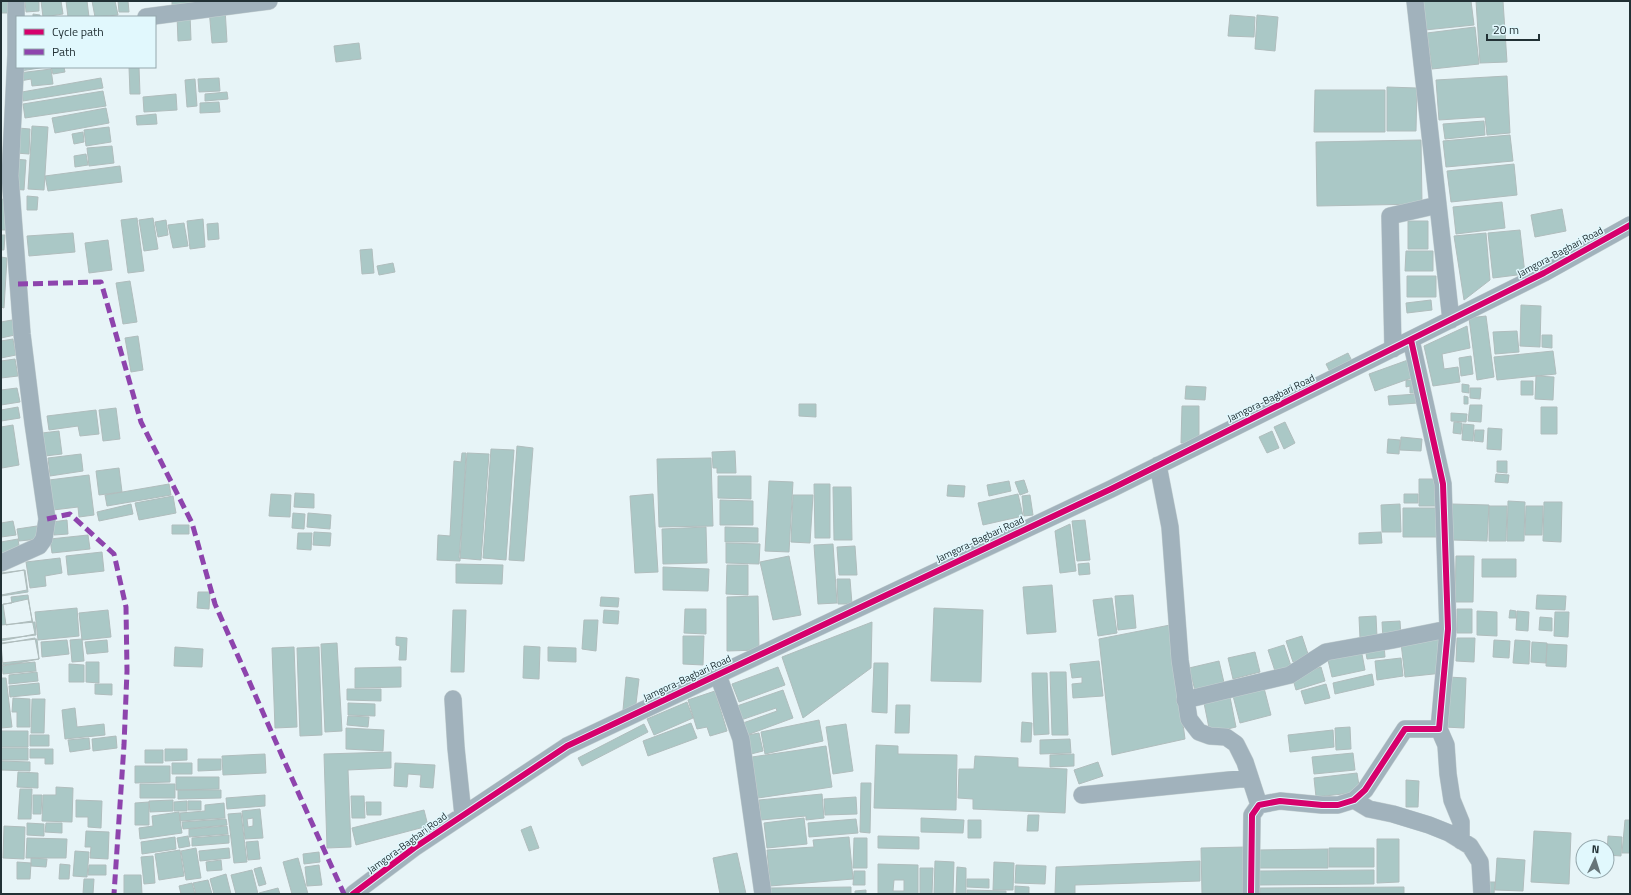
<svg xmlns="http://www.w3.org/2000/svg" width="1631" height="895" font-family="'Titillium Web',sans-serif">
<rect width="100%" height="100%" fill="#e7f4f7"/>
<!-- building -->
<path fill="#aac8c6" stroke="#b0bdbd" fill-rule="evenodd" d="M1,1H9V13H1Z
M25,1H39V11L26,12Z
M41,1H61L63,14L43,17Z
M66,1H87L89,17H68Z
M92,1H115L118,15L95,17Z
M118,1H128L129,12H119Z
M172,1H190V6L172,5Z
M1422,1H1471L1474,25L1425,30Z
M1476,1H1503L1507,62L1480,63Z
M225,8L227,42L212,43L209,9Z
M33,14L40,15V17H33Z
M190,14L191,40L178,41L177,15Z
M1230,15L1255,17L1254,37L1228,36Z
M1257,15L1278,17L1275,51L1255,49Z
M1475,27L1479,64L1432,69L1427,33Z
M359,43L361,59L336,62L334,46Z
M20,67H46L20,71Z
M51,67H64L65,72L53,74Z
M129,67H139L140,94H130Z
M51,69L53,84L32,86L31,79L20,81L19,73Z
M1507,76L1510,133L1487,135L1485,117L1439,120L1436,80Z
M101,78L103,88L23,101L22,92Z
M219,78L220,91L199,92L198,79Z
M195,79L197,106L187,107L185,80Z
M1387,87L1417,88L1416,131H1387Z
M1315,90H1385V132H1314Z
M103,91L106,106L25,118L23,104Z
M227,92L228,99L205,101V94Z
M176,94L177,110L144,112L143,97Z
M219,102L220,112L200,113V103Z
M106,108L109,123L55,133L52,118Z
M156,114L157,124L137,125L136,116Z
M1484,121L1485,135L1445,139L1443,124Z
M32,126L48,127L44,190L28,189Z
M109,127L111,142L86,146L84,130Z
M18,128L30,129L29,154L16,153Z
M83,132L84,142L74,144L72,134Z
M1510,135L1513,161L1446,167L1443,141Z
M1421,140L1422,204L1317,206L1316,142Z
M112,146L114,163L89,166L87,148Z
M86,154L88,165L75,167L74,156Z
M14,159L26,160L24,190L12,189Z
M1514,164L1517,195L1451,202L1447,171Z
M120,166L122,182L48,191L45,176Z
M27,196L38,197L37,210H27Z
M1,199L8,200L6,230H1Z
M1502,202L1505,228L1456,234L1453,207Z
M1562,209L1566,231L1535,237L1531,215Z
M137,218L144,271L128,273L121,220Z
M153,218L158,249L144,251L139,220Z
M203,219L205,247L190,249L187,221Z
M166,220L168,235L158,237L155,222Z
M1408,221H1428V249H1408Z
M184,223L188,246L173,248L168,225Z
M218,223L219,239L208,240L207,224Z
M1520,230L1525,274L1493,278L1488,233Z
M73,233L75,252L29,256L27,236Z
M1486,233L1490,280L1464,300L1454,236Z
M1,235H5L4,250H1Z
M108,240L112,270L89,273L85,243Z
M372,249L374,273L362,274L360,250Z
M1406,251H1433V271H1405Z
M1,257L7,258L4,308L1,307Z
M393,263L395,272L379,275L377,266Z
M1407,276H1436V297H1407Z
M130,281L137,322L123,324L116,283Z
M1431,300L1432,310L1407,313L1406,303Z
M1521,305L1541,306L1540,347L1520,346Z
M1486,316L1494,377L1477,380L1469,318Z
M12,320L15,335L1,338V322Z
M1467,326L1470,348L1442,354L1444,369L1458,367L1460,382L1433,386L1424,346Z
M1517,331L1519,352L1495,354L1493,332Z
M1542,335H1552V348L1542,347Z
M138,336L143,370L131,372L125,338Z
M13,339L16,355L1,358V341Z
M1553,351L1556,374L1497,380L1494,357Z
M1348,353L1354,365L1332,376L1326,364Z
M1471,356L1473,374L1461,376L1459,358Z
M15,359L18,376L1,378V361Z
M1408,360L1414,377L1375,391L1369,374Z
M1536,376L1554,377L1553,400L1535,399Z
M1406,380H1415L1416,393H1410V386L1406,387Z
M1521,381H1533V395H1521Z
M1462,384L1469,385V393L1462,392Z
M1186,386L1206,387L1205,400L1185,399Z
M17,388L20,402L1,405V390Z
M1470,388H1481L1480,399L1470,398Z
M1417,394L1418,403L1389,405L1388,396Z
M1464,396L1468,397V404H1464Z
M799,404H816V417L799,416Z
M1470,405H1482L1481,422L1468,421Z
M1182,406H1199V443H1181Z
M18,407L20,418L1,421V410Z
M1541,407H1557V434H1541Z
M116,408L120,439L103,441L99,410Z
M96,410L99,434L80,436L78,426L49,430L47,416Z
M1451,413L1467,414L1466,422L1451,421Z
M1285,422L1295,443L1284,449L1274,427Z
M1454,422L1462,423L1461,434L1453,433Z
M1463,424L1474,425L1473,441L1462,440Z
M13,425L19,465L2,468L1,427Z
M1488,428L1502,429L1501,450L1487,449Z
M1475,430H1484L1483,442L1474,441Z
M59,431L62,454L45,456L42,433Z
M1272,431L1279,448L1267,453L1259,437Z
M1401,437L1422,439L1421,451L1400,450Z
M1388,439L1400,440L1399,454L1387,453Z
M517,446L533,448L524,561L509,560Z
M491,449L514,450L506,560L483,558Z
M735,451L736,473H717V468H713L712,452Z
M462,453H466L460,561L437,560L438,535L450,536L454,461L461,462Z
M467,453L489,454L481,560L459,558Z
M81,454L83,471L50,476L48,458Z
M711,458L713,526L659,527L657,459Z
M1497,461H1507V473L1497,472Z
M119,468L122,492L99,495L96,471Z
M1496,474L1509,475L1508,483L1495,482Z
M89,475L94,515L79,517L78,507L53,510L49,480Z
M718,476H751V499L718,498Z
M1419,479H1436V506H1419Z
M1024,480L1028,492L1020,495L1015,482Z
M769,481L793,482L789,552L765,551Z
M1009,481L1011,491L989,496L987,485Z
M169,484L171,495L107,506L105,495Z
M814,484H830V538H815Z
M948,485L965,486L964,497L947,496Z
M833,487H851L852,540H834Z
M295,493L314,494V508L294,507Z
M271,494L291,495L290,517L269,516Z
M653,494L658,572L635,573L630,496Z
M1018,494L1023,516L983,525L978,503Z
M1404,494H1418V503H1404Z
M793,495H813L810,543L791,542Z
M1030,495L1033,515L1024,516L1022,496Z
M173,496L176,513L139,520L135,503Z
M720,500L753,501V525H720Z
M1508,501L1525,502L1524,541H1507Z
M1544,502H1562L1561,542L1543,541Z
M131,504L133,514L99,521L97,512Z
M1400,504L1401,532H1382L1381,505Z
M1452,504L1489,505L1487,541L1452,540Z
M1489,506H1507L1506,541H1489Z
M1526,506H1543L1542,535H1525Z
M1403,508H1438L1439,537H1403Z
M293,513L305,514L304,529L292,528Z
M308,513L331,515L330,529L307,527Z
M67,520L68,534L54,535L52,522Z
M1085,520L1090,560L1077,561L1072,521Z
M13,521L16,535L1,537V523Z
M1070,524L1076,571L1060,573L1055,531Z
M172,525H189V534H172Z
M37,526L39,539L19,541L17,529Z
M706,527L707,563L663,564L662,529Z
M725,527L758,528V542H725Z
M314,532L331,533L330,546L313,545Z
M1381,532L1382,543L1359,544V533Z
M298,533H312L311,550L297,549Z
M88,535L90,549L52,553L50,539Z
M18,539L20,552L1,555V542Z
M726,543L760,544L759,564L726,563Z
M833,544L837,603L818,604L814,545Z
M855,546L857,575H839L837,547Z
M102,552L104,571L68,575L66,556Z
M789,556L801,615L773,620L760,562Z
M1456,556H1474L1473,602H1455Z
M60,558L62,573L45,576L46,586L30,588L26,562Z
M1482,559H1516V577H1482Z
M1089,563L1090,574L1079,575L1078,564Z
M456,564L503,565L502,584L456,583Z
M727,565H748V595L726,594Z
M663,567L709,569L708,591L663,590Z
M24,570L27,590L1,595V574Z
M25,570L28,592L1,596V573Z
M837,579H850L852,604H838Z
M1052,585L1056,632L1027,634L1023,587Z
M198,592H210L209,609L197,608Z
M28,595L32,621L6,625L3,604L12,603L11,597Z
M1133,595L1136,628L1118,630L1115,596Z
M1537,595L1566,596L1565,610L1536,609Z
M758,596L759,650L727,651V597Z
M601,597L619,598L618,607L600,606Z
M1112,598L1117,633L1098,636L1093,600Z
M28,599L35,634L1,641V605Z
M77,608L79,636L38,640L35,612Z
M934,608L983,610L981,682L931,681Z
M685,609H706V634L684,633Z
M1457,609H1472V633H1457Z
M108,610L111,637L82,640L79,613Z
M453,610H466L464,672H451Z
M604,610L619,611L618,624L603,623Z
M1510,610L1516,611V618H1509Z
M1477,611L1497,612V636L1477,635Z
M1517,611L1529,612L1528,631L1516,630Z
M1555,612H1569L1568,637L1554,636Z
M1376,616L1377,637L1360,638L1359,617Z
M1540,617L1552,618V631L1539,630Z
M584,620H598L596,651L582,649Z
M1400,621L1401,637L1383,639L1382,622Z
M35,622L36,635L1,639V625Z
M872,622L871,668L803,718L782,657Z
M1170,625L1185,739L1112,755L1099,639Z
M683,636H704L703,665L683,664Z
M1302,636L1309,657L1293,662L1286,641Z
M396,637L407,638L406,660H399L400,646L396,645Z
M35,638L39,659L3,666L1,644Z
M1439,638L1443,673L1405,677L1401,643Z
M1457,638H1475L1474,662L1456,661Z
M37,639L39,659L1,663V643Z
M82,639L84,661L72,662L70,640Z
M67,640L69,654L42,657L41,642Z
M107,640L108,652L87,654L85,642Z
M1494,640L1510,641L1509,658L1493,657Z
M1515,640L1530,641L1529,664L1513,663Z
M1532,642L1547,643L1546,663L1531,662Z
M337,643L342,731L325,732L321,644Z
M1547,644L1567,645L1566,667L1546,666Z
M1284,645L1293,672L1277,677L1268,650Z
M1384,645L1385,657L1367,659L1365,648Z
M524,646L540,647L539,679L523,678Z
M175,647L203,649L202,667L174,666Z
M294,647L297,727L275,728L272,648Z
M319,647L322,735L300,736L297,648Z
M548,647L576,648V662L548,661Z
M1361,649L1365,670L1332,677L1327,656Z
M1255,652L1260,672L1233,679L1228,658Z
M1401,658L1403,676L1377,680L1375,661Z
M1099,661L1103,696L1073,698L1072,684L1082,683V677L1072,678L1070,664Z
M1219,661L1225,687L1196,694L1189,668Z
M35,662L36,671L3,674L2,665Z
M86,662H99V683L86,682Z
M874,663H888L887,713L872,712Z
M69,664L84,665V682H69Z
M401,667V687L355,688V668Z
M778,667L785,685L739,702L732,684Z
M1321,667L1325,681L1296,690L1292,676Z
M37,672L38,681L9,684V675Z
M1050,672H1066L1068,735H1052Z
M1032,673H1047L1049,734L1034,735Z
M1372,674L1374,685L1335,694L1333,683Z
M626,677L639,679L635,712L623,710Z
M1448,677L1466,678L1464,728L1445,727Z
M1,678H6L12,727L1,728Z
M39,683L40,694L10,697L9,686Z
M95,684H112V695L95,694Z
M1263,684L1271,715L1240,723L1232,692Z
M1326,684L1330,698L1305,704L1301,691Z
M347,689H381V701L347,700Z
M783,690L793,718L747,735L743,723L777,711L776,708L741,720L737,706Z
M715,691L727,731L710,736L707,727L697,729L688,700Z
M1229,692L1236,727L1210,733L1203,698Z
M13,698L30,699V727H17V712H12Z
M32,699H45L44,733H31Z
M687,702L693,718L654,735L647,719Z
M348,703L375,704V716L348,715Z
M896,705H910L909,733H895Z
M75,708L77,727L104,724L105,735L65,739L62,710Z
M348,716L369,717L368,727L347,725Z
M819,720L823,741L765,754L761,732Z
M1022,722L1032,723L1031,742H1021Z
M691,723L697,738L648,756L643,741Z
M644,724L648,732L582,766L578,758Z
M846,724L853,771L833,774L826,727Z
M1350,727L1351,749L1336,750L1335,728Z
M346,728L384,730L383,751L346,749Z
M1333,730L1334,747L1290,752L1288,735Z
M1,731H28V747H1Z
M759,733L763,751L747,755L743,736Z
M30,735H49V746H30Z
M116,736L117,748L93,751L92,739Z
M89,738L90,749L70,752L68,740Z
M1070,739L1071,753L1040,754V740Z
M876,745L898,746V754L957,755L956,810L874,808Z
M826,746L832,787L758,798L752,757Z
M1,748H28V760H1Z
M30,749H53V764H45V758H30Z
M165,749H187V760L165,761Z
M145,750H163V763H145Z
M391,752V768L348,770L351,847L327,848L324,754Z
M1353,753L1355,770L1314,774L1312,757Z
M265,754L266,773L223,775L222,756Z
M1074,754V766L1050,767V755Z
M975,756L1018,758V767L1067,769L1065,813L973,809V799L958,798L959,769H974Z
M198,759H221V770L198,771Z
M1,761L30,762V771L1,770Z
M1098,762L1103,776L1079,784L1074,770Z
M172,763H192V774H172Z
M395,763L435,765L433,788L420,787L421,775L408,774L407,787L394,786Z
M135,766H170V782L135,783Z
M18,772L38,773V788L17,787Z
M1357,773L1360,792L1316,797L1314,778Z
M176,777H219V789L176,790Z
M1406,780L1419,781L1418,807H1406Z
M861,783H871L870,833L860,832Z
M140,784H175V798H140Z
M56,787L73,788L72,822L42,821L43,795H56Z
M20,789H32L31,819H18Z
M178,790H221V798L178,799Z
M822,794L824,818L806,820V816L761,820L759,800Z
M33,795H42L41,814H33Z
M265,795V806L227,809L226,798Z
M351,796H364L365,818H352Z
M856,797L857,814L825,815L824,799Z
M76,800L102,801L101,828L88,827V817H76Z
M173,800V811L150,812L149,801Z
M187,801V811H174V802Z
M188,801H201V810H188Z
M149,802V825H135V803Z
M366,802H381V815H367Z
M224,803L225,818L180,821V813L205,811V805Z
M260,809L263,838L245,839L242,811ZM253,818V826L248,827L247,819Z
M424,810L428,826L356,845L352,828Z
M179,812L182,833L140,839L139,828L153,826L152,816Z
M241,813L247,862L234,863L228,814Z
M1028,815H1039L1038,831H1027Z
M804,818L807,844L767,848L764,823Z
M921,818L964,820L963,833L921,832Z
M226,819L227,825L183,829L182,822Z
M856,819L858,833L809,837L808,823Z
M968,820H981V838H968Z
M1625,820H1630V853H1622Z
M27,823L44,824V836L27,835Z
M46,823H62V833L45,832Z
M4,826L25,827L24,859L3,858Z
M227,826L228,834L189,837V829Z
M531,826L539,848L529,851L521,830Z
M86,831L109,832L108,859L90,858L91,847H85Z
M1534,831L1571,833L1569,884L1531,882Z
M229,835V843L192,846V838Z
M188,836L190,846L179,848L177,838Z
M878,836L919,837V849L878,848Z
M1608,836L1622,837L1621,856L1607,855Z
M175,837L176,849L142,854L141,842Z
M849,837L853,879L770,886L767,850L814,847L813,840Z
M27,838L67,839L66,858H26Z
M854,838H867V868H853Z
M1377,839H1399V882L1377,883Z
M258,841L260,859L248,860L246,842Z
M1246,847V894H1202L1201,848Z
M196,848L201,878L186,880L181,851Z
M229,848L230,858L200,861L199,851Z
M1329,848H1374V867H1329Z
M1328,849V868H1257V850Z
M180,850L184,876L159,880L155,854Z
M75,851L89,852L87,877L73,876Z
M319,852L320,862L304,864L303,854Z
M737,853L746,894H720L713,858Z
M153,856L155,883L144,884L141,857Z
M31,858L47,859L46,867L31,866Z
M298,858L308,894H292L283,862Z
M1497,858L1525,860L1523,891L1495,890Z
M221,860L222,870L207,871L206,862Z
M935,861L954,862L953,894H934Z
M1200,861V881L1075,885V894H1055L1056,867Z
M17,862L31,863L30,879H17Z
M994,862L1014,863L1013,890H993Z
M60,864L70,865L69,879H59Z
M878,864L918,865V894H878ZM894,880H904V891H893Z
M89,865H106V875H88Z
M319,865L322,885L307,886L305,867Z
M1016,865L1046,866L1045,884L1015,883Z
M261,867L266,884L259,886L254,869Z
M957,867L966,868V894H956Z
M920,868H933L932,894H920Z
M252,870L258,894H236L231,875Z
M1374,870V884L1259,885V871Z
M854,871H865V885H853Z
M226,874L231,894H214L210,879Z
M124,875H141L142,894H124Z
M84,879H94L93,894H83Z
M967,879H989V888L967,887Z
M208,880L212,894H196L193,883Z
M1486,882H1495L1494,894H1485Z
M192,883L195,894H181L179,886Z
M1015,886L1029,887V894H1015Z
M851,887V894H770V888Z
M1404,887V894H1260V888Z
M278,888L280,894H259V893Z
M866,890V894H855V891Z
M967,890L1006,891V894H967Z"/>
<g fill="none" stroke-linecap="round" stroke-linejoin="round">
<!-- street casing -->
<g stroke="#c5d0d2" stroke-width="18">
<path id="street" d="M1415,1L1451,320
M146,17L269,1
M1393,349L1390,216L1438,205
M1158,465L1170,527L1180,660L1189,719L1199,732L1210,736L1226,737L1236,744L1245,762L1259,805
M1,563L39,546L44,539L47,519L33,423L22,334L10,176L16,55V1
M718,675L741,739L763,894
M453,699L456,748L463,815
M1185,700L1290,675L1326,652L1393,640L1448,629
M1439,729L1446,745L1448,774L1452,800L1461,822V841
M1082,795L1249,778
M1354,800L1369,809L1393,814L1429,825L1449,833L1470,846L1480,862L1482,894
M353,894L414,848L567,746L1111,489L1544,273L1630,225
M1251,894L1252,815L1259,805L1280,801L1322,805H1338L1354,800L1365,790L1405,729H1439L1448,629L1443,484L1411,340"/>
</g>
<!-- street -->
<use href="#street" stroke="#a1b2bc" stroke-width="17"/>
<!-- quiet -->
<path stroke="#8e44ad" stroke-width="5" stroke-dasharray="10 5" stroke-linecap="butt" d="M18,284L101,282L141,422L192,523L215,604L302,801L344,894
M47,519L70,514L114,554L126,607L127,671L124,745L114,894"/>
<!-- cycleway casing -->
<g stroke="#e1f8fd" stroke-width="8">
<path id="cycleway" d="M353,894L414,848L567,746L1111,489L1544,273L1630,225
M1251,894L1252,815L1259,805L1280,801L1322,805H1338L1354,800L1365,790L1405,729H1439L1448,629L1443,484L1411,340"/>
</g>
<!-- cycleway -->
<use href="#cycleway" stroke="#d6006c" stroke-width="6"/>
</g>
<g text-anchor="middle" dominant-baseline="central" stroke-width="3" stroke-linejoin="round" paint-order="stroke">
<!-- street labels -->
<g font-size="10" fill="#223135" stroke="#e1f8fd">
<text transform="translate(1560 252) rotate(-28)">Jamgora-Bagbari Road</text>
<text transform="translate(1271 398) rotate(-26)">Jamgora-Bagbari Road</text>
<text transform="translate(980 539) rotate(-25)">Jamgora-Bagbari Road</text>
<text transform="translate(687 678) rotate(-25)">Jamgora-Bagbari Road</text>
<text transform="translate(407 843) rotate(-36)">Jamgora-Bagbari Road</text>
</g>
</g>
<!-- border -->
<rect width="1631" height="895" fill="none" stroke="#223135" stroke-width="4"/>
<!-- legend -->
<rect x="16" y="16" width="140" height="52" fill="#e1f8fd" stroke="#95a8ad"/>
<rect x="24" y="29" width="20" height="6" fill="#d6006c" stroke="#95a8ad"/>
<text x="52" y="36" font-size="12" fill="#223135">Cycle path</text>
<rect x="24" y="49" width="20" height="6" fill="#8e44ad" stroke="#95a8ad"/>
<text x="52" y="56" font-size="12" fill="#223135">Path</text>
<!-- north arrow -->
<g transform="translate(1595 859) rotate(4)"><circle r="19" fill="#e1f8fd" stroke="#95a8ad"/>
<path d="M0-3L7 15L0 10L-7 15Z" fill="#677579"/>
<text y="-6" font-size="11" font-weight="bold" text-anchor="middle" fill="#223135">N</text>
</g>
<!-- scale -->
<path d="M1487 34v6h52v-6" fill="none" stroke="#223135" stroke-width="2"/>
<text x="1493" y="34" font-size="12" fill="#223135" stroke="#e1f8fd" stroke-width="3" paint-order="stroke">20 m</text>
</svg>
